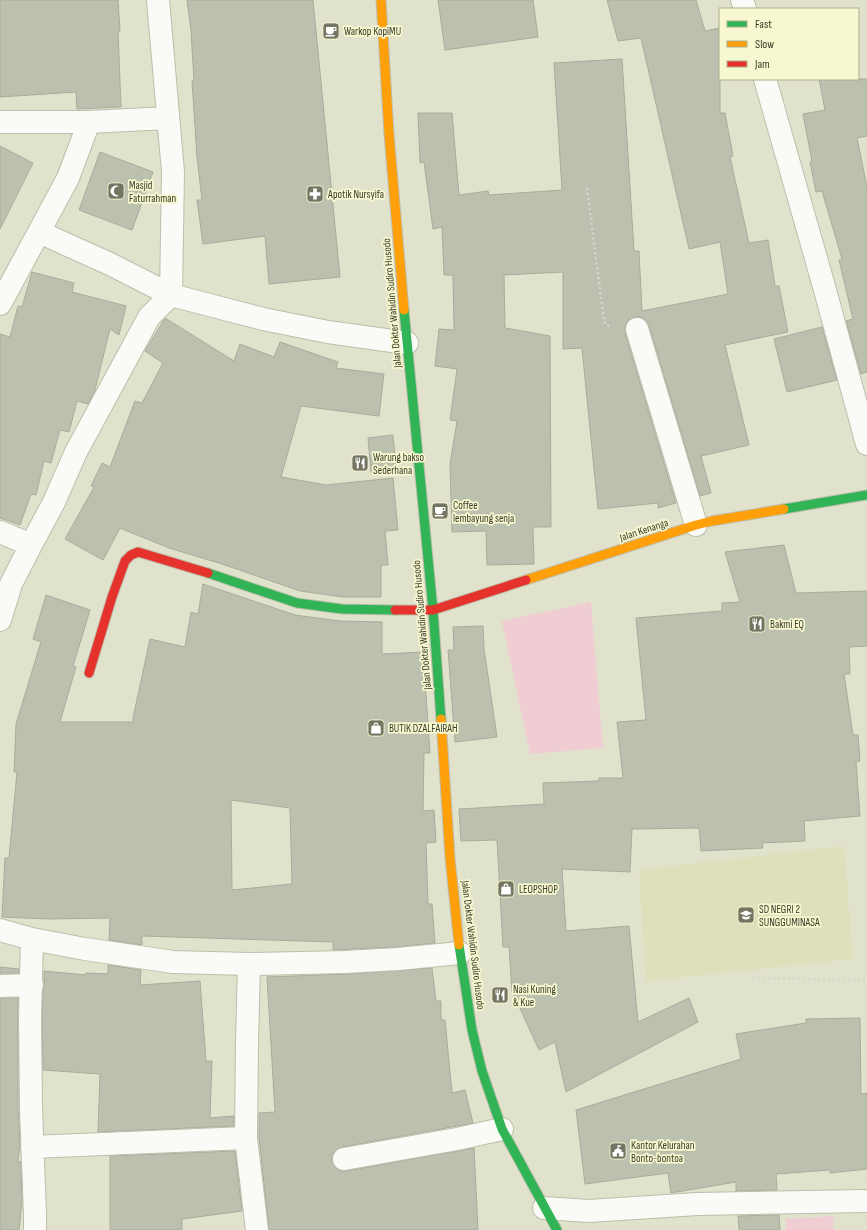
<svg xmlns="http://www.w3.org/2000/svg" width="867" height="1230" font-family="'Sofia Sans Condensed',sans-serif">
<rect width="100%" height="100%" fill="#e1e2cb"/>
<!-- built -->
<path fill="#dfe0bb" d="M844,846L853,959L646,981L639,870Z"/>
<!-- green -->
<path fill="#efcdd3" d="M591,602L603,748L530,754L502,621Z
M833,1216L834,1230H786V1219Z"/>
<!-- building -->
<path fill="#bcc0ae" stroke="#a8ac9b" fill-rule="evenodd" d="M0,0H118L120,31H118L121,107L77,109L76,92L0,97Z
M187,0H313L340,277L269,284L265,236L203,244L197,200H202L197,157L192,81H194L191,31Z
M438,0H533L538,37L445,50Z
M607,0H696L705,31L720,28V113H725L733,156L730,157L749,243L768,240L775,286H779L788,332L725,345L749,445L701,456L711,493L700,496L649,325L646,320L640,317H634L628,320L625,326V333L676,503L658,508V503L598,509L582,348L563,349V272L504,275L505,328L550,336L551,527H533L534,564L487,565L486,531L452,532L450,464L457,421L450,420L457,369L435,366L439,329L454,330L453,275H444L442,227L433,229L424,162L420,163L418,113H452L459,195L488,191L489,195L562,190L554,63L622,59L634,251H639L642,311L728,294L720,242L689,249L641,38L618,41Z
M819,79H867V136L857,138L867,187V372L861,374L846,321L853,319L839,260L842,259L822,191L816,192L810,162L812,161L803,114L825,110Z
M0,146L33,163L0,229Z
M100,152L153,172L132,230L79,210Z
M32,272L74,283L72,292L126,306L119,335L110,329L95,390L88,404L77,401L69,432L60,430L51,463L44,461L36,495L31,494L20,525L0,518V334L10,337L18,306L22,307Z
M165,318L234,361L240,344L274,357L280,342L338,362L336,368L384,374L379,416L301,406L281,477L326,485L393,478L398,530L385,531L388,565H381V597H343L300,591L222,564L169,548L120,528L103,560L65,539L94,487L91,486L102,463L110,467L135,401L142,403L163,363L145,351Z
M822,327L837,380L787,392L774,339Z
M393,435L396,470L371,472L368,438Z
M784,545L796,593L867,591V646L849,647L850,674H844L853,735H858L860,761L856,762L860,816L804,821L805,841L762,843L763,848L701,851L699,828L632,829L630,872L562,869L566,931L629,926L638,1022L689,998L698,1022L566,1092L555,1042L539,1050L512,991L509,947H503L497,840L461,841L459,809L544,804L543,783L599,781V778H623L617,722L646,720L636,618L722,611V603L740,602L725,552Z
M203,584L295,615L340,621L382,622V654L423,652L430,753H424L423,811L434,810L436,842L426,843L428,904H432L435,943L397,947L333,950V942L142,936V945L109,940L110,918L49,919L2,917L5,858H9L17,772H14L16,724L41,642L33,639L46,595L90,610L73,666L76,667L60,722H133V718L150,639L185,647L191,612L198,614ZM231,800L290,808L292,884L232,890Z
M483,626L484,649L497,737L455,742L448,650H454L453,627Z
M108,965L141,970L140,985L200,981L206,1061H212L210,1118L234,1116V1126L98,1132L100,1074L43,1070L42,1018L43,990L44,985V971L86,975V973L108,974Z
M0,967L19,969V973H0Z
M432,968L436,1001H441V1020H445L452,1093L465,1090L473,1123L342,1147L336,1150L332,1154V1161L335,1167L340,1171H346L474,1148L478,1230H269L259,1137V1113L275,1112L267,977L346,974Z
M0,998H18V1108L20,1145L18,1161L21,1162L22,1201L19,1230H0Z
M860,1018L861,1094L867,1093V1169L830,1173V1170L776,1174L777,1190L736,1191V1182L671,1193L668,1173L585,1184L576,1110L741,1059L736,1034L806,1023V1019Z
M235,1151L242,1211L182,1219V1230H110V1156Z
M779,1215L780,1230H739L738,1216Z"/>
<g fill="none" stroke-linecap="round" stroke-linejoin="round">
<!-- street casing -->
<g stroke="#bdbeac" stroke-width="24">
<path id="street" d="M158,0L173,172L171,295L263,319L328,332L407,343
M742,0L745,9
M765,79L825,290L867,444
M0,122H89L168,118
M39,232L68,178L89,122
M0,304L39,232L110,264L171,295L149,317L76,452L54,502L31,545L11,584L0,620
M637,329L696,525
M0,532L31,545
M0,930L32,939L85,949L173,962L249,964L345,962L398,959L460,953
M32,939L30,1018L31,1108L35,1214V1230
M0,986L32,985
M246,1138L257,1230
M32,1147L246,1138L247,1041L249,964
M344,1159L457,1139L502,1129
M544,1208L589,1211L697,1204L867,1201"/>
</g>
<!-- fast casing -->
<g stroke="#bdbeac" stroke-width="11">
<path id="fast" d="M404,310L433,610L441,719
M784,509L867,495
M208,573L297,603L342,609L395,610
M459,945L472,1030L482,1071L502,1129L557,1230"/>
</g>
<!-- slow casing -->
<g stroke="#bdbeac" stroke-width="11">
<path id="slow" d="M381,0L389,134L404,310
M526,580L696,525L712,521L784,509
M441,719L450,858L459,945"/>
</g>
<!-- jam casing -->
<g stroke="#bdbeac" stroke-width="11">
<path id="jam" d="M395,610H433L526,580
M89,673L112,597L125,561L131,555L138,552L208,573"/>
</g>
<!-- path -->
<path stroke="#d6d7cf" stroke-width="2.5" stroke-dasharray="2 3" stroke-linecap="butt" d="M587,188L604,321L606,325L611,326
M753,978L867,980"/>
<!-- street -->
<use href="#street" stroke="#fafbf7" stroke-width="22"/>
<!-- fast -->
<use href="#fast" stroke="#30b455" stroke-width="9"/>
<!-- slow -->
<use href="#slow" stroke="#ff9f0a" stroke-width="9"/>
<!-- jam -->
<use href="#jam" stroke="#e5322d" stroke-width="9"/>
</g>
<!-- icons -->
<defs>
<g id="cafe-square" transform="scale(0.9)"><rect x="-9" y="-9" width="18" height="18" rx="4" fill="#757563" stroke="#f7f8cf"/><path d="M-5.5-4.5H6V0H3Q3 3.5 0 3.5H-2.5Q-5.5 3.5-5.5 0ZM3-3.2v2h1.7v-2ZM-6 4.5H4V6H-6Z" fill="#fff"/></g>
<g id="mosque-square" transform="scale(0.9)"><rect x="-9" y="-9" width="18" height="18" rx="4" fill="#757563" stroke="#f7f8cf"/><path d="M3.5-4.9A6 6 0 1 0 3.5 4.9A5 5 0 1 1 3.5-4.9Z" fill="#fff"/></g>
<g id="pharmacy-square" transform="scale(0.9)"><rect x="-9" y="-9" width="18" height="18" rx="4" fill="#757563" stroke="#f7f8cf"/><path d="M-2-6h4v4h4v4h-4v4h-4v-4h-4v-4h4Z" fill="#fff"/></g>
<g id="restaurant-square" transform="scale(0.9)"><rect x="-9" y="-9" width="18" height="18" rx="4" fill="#757563" stroke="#f7f8cf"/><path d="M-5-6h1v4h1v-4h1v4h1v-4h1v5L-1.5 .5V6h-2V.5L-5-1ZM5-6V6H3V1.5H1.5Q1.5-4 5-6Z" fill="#fff"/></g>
<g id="shop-square" transform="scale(0.9)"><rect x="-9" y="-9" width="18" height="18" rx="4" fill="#757563" stroke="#f7f8cf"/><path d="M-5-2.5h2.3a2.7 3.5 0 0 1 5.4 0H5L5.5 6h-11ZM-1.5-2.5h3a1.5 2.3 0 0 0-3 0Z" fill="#fff"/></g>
<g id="school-square" transform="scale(0.9)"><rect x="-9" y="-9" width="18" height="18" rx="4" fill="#757563" stroke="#f7f8cf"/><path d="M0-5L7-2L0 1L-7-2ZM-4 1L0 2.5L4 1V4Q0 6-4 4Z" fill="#fff"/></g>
<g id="civic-square" transform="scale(0.9)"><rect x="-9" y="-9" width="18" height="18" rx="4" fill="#757563" stroke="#f7f8cf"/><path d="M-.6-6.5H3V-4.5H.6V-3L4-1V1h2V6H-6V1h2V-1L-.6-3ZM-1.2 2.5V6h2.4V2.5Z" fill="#fff"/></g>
</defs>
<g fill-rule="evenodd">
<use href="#cafe-square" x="331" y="31"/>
<use href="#mosque-square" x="116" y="191"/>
<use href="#pharmacy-square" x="315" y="194"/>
<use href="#restaurant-square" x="360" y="463"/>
<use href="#cafe-square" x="440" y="511"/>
<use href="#restaurant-square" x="757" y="624"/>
<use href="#shop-square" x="376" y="728"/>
<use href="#shop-square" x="506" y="889"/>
<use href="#school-square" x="746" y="915"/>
<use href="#restaurant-square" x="500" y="995"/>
<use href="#civic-square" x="618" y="1151"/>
</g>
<g text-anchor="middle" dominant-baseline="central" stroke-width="3.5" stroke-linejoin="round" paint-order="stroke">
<!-- poi labels -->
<g font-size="11" fill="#3b3b2b" stroke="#f7f8cf" text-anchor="start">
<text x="344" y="31">Warkop KopiMU</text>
<text x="129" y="185">Masjid<tspan x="129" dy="13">Faturrahman</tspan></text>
<text x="328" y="194">Apotik Nursyifa</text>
<text x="373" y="457">Warung bakso<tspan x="373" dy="13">Sederhana</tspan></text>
<text x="453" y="505">Coffee<tspan x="453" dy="13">lembayung senja</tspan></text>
<text x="770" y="624">Bakmi EQ</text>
<text x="389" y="728">BUTIK DZALFAIRAH</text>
<text x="519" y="889">LEOPSHOP</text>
<text x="759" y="909">SD NEGRI 2<tspan x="759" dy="13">SUNGGUMINASA</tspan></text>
<text x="513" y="989">Nasi Kuning<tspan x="513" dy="13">&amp; Kue</tspan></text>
<text x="631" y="1145">Kantor Kelurahan<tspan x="631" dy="13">Bonto-bontoa</tspan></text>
</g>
<!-- street labels -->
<g font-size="11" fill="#3b3b2b" stroke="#f7f8cf">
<text transform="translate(392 303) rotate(-95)">Jalan Dokter Wahidin Sudiro Husodo</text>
<text transform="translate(644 530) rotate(-18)">Jalan Kenanga</text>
<text transform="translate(422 625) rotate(-95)">Jalan Dokter Wahidin Sudiro Husodo</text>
<text transform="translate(473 945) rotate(83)">Jalan Dokter Wahidin Sudiro Husodo</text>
</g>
</g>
<!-- legend -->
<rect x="719" y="8" width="140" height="72" fill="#f7f8cf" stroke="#acac8d"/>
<rect x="727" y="21" width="20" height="6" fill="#30b455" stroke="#acac8d"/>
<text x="755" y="28" font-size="12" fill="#3b3b2b">Fast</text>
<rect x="727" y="41" width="20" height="6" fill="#ff9f0a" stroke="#acac8d"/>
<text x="755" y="48" font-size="12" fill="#3b3b2b">Slow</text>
<rect x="727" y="61" width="20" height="6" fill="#e5322d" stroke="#acac8d"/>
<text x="755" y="68" font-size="12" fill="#3b3b2b">Jam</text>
</svg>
